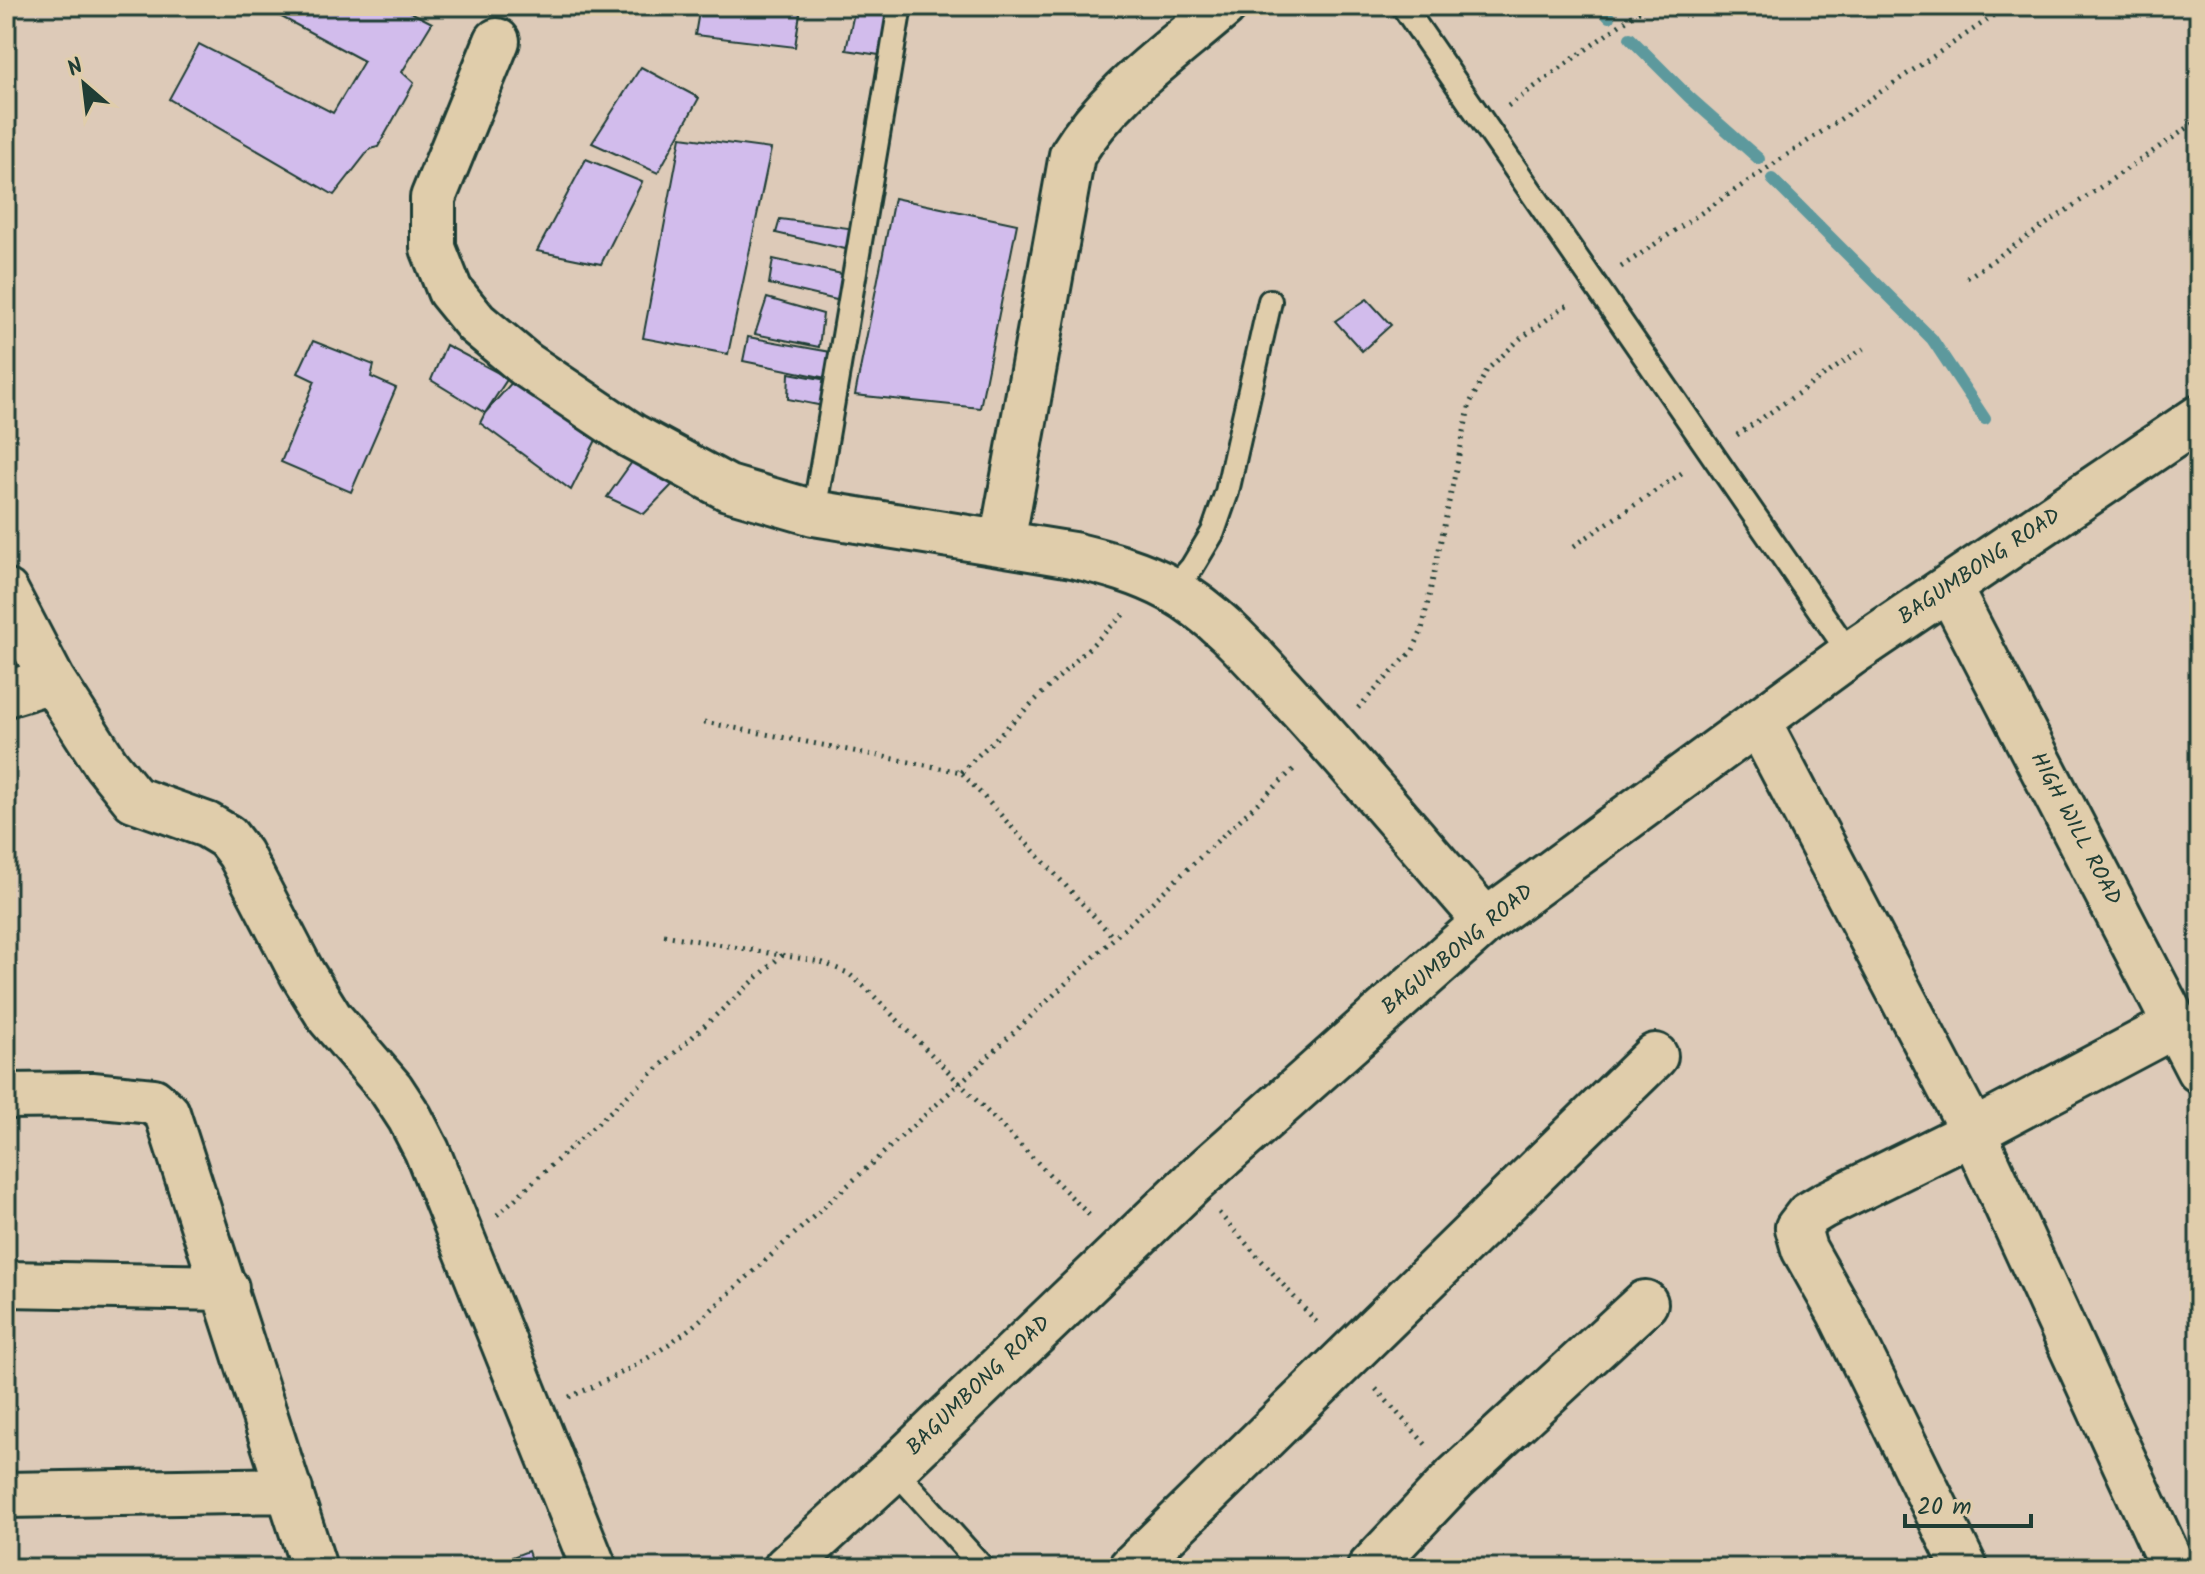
<svg xmlns="http://www.w3.org/2000/svg" width="2205" height="1574" font-family="Kalam,sans-serif">
<rect width="100%" height="100%" fill="#ddcab8"/>
<filter id="ink" filterUnits="userSpaceOnUse"><feTurbulence type="fractalNoise" baseFrequency=".0125" numOctaves="2"/><feDisplacementMap in="SourceGraphic" scale="16" xChannelSelector="R" yChannelSelector="G"/><feConvolveMatrix kernelMatrix="1 2 1 2 8 2 1 2 1" color-interpolation-filters="sRGB"/></filter>
<g filter="url(#ink)">
<g fill="none" stroke-linecap="round" stroke-linejoin="round">
<!-- stream -->
<path stroke="#5d999d" stroke-width="12" d="M1599,6L1609,17
M1630,38L1689,97L1759,159
M1772,179L1932,339L1985,419"/>
</g>
<!-- building -->
<path fill="#d2bcec" stroke="#1f3d34" stroke-width="2" d="M261,6H399L432,23L402,72L414,83L378,147L370,149L334,195L169,99L199,44L333,113L364,61Z
M700,6H801L795,47L695,35Z
M855,8L894,13L886,56L846,50Z
M641,67L699,98L658,173L592,143Z
M681,137L771,149L728,354L643,338Z
M586,159L642,182L601,264L537,251Z
M894,198L1017,224L980,408L855,395Z
M780,219L856,229L854,251L776,233Z
M773,259L851,276L845,302L769,284Z
M767,298L823,314L819,347L755,334Z
M1367,299L1391,325L1362,351L1335,321Z
M748,337L836,353L831,379L743,361Z
M313,341L374,365L371,377L396,388L351,492L281,462L315,381L298,373Z
M446,345L508,378L485,413L431,380Z
M789,373L832,381L828,407L788,399Z
M514,380L599,434L571,490L480,423L485,413Z
M637,455L672,485L644,514L607,497Z
M528,1551L534,1568H483Z"/>
<g fill="none" stroke-linecap="round" stroke-linejoin="round">
<!-- lane casing -->
<g stroke="#1f3d34" stroke-width="28">
<path id="lane" d="M1403,6L1850,654
M814,513L900,6
M1172,590L1192,567L1213,532L1227,492L1270,301
M894,1469L983,1568"/>
</g>
<!-- street casing -->
<g stroke="#1f3d34" stroke-width="50">
<path id="street" d="M497,41L433,198V248L450,291L476,323L525,364L632,436L728,488L814,513L1073,555C1106,563 1140,572 1171,589C1221,617 1258,663 1297,705C1361,775 1423,849 1486,921
M1002,543L1072,155C1109,94 1171,52 1224,6
M6,592L52,680L106,764L134,799L207,825L227,837L240,854L302,973L330,1018L391,1089L410,1118L427,1151L594,1568
M6,694L52,680
M1758,722L1973,1132L2173,1568
M6,1096L92,1095L153,1101L167,1113L314,1568
M6,1284L226,1288
M6,1495L290,1490
M1131,1568L1655,1056
M1370,1568L1455,1478L1645,1303
M1965,1568L1840,1313L1804,1249L1798,1228L1808,1215L1823,1206L1973,1132L2177,1024"/>
</g>
<!-- secondary casing -->
<g stroke="#1f3d34" stroke-width="50">
<path id="secondary" d="M1949,588L2199,1070
M786,1568L894,1469L1192,1183L1486,921L1850,654L2199,418"/>
</g>
<!-- path -->
<path stroke="#1f3d34" stroke-width="5" stroke-dasharray="2 6" stroke-linecap="butt" d="M1508,106L1646,6
M1621,267L2008,6
M1967,278L2199,120
M1737,435L1869,345
M1574,546L1686,470
M1358,708L1413,650L1422,630L1470,403L1487,370L1520,339L1570,303
M704,722L961,772L1114,938
M961,772L1124,614
M664,935L821,962L848,973L868,990L1093,1219
M1219,1213L1319,1325
M497,1215L782,955
M1376,1389L1428,1447
M569,1397C619,1376 657,1356 699,1321L960,1083L1296,767"/>
<!-- lane -->
<use href="#lane" stroke="#e0cdab" stroke-width="22"/>
<!-- street -->
<use href="#street" stroke="#e0cdab" stroke-width="44"/>
<!-- secondary -->
<use href="#secondary" stroke="#e0cdab" stroke-width="44"/>
</g>
</g>
<g text-anchor="middle" dominant-baseline="central" stroke-width="8" stroke-linejoin="round" paint-order="stroke">
<!-- street labels -->
<g font-size="22" fill="#1f3d34" stroke="#e0cdab">
<text transform="translate(1980 567) rotate(-34)">BAGUMBONG ROAD</text>
<text transform="translate(2075 829) rotate(62)">HIGH WILL ROAD</text>
<text transform="translate(1458 950) rotate(-40)">BAGUMBONG ROAD</text>
<text transform="translate(979 1386) rotate(-44)">BAGUMBONG ROAD</text>
</g>
</g>
<!-- margin -->
<rect width="2205" height="1574" fill="none" stroke="#e0cdab" stroke-width="32"/>
<rect x="16" y="16" width="2173" height="1542" fill="none" stroke="#1f3d34" stroke-width="3" filter="url(#ink)"/>
<!-- north arrow -->
<g transform="translate(84 84) rotate(332)" stroke="#e0cdab" stroke-width="6" paint-order="stroke">
<path d="M0-6L14 30L0 20L-14 30Z" fill="#1f3d34"/>
<text y="-12" font-size="22" font-weight="bold" text-anchor="middle" fill="#1f3d34">N</text>
</g>
<!-- scale -->
<path d="M1905 1514v12h126v-12" fill="none" stroke="#1f3d34" stroke-width="4"/>
<text x="1917" y="1514" font-size="24" fill="#1f3d34" stroke="#e0cdab" stroke-width="6" paint-order="stroke">20 m</text>
</svg>
